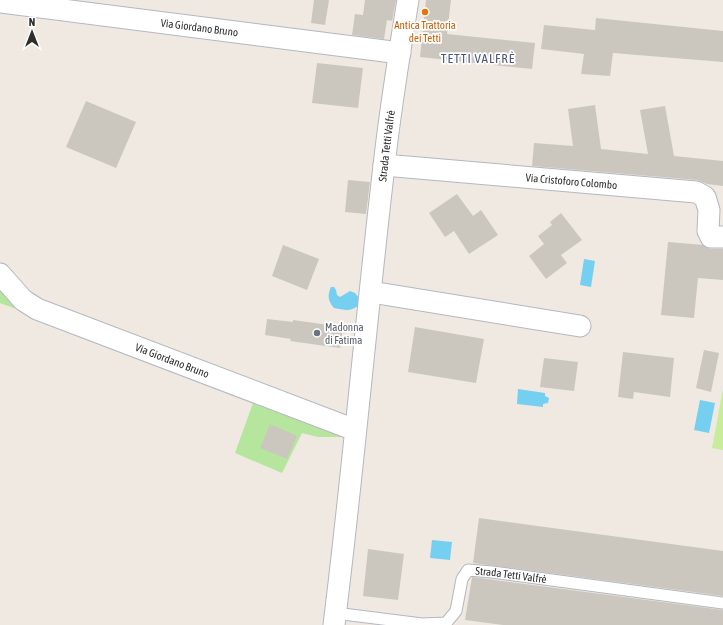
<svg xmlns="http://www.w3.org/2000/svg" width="723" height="625" font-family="'Asap Condensed',sans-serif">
<rect width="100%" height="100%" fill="#efe9e1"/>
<!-- green -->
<path fill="#b6e59e" d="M0,283L19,310L0,303Z
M253,403L343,437H318L302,433L282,473L235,453Z"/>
<!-- pitch -->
<path fill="#c9ec9a" d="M723,389V450L712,448Z"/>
<!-- water -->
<path fill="#75cff0" d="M584,259L595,261L591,287L580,285Z
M331,287H334L336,290L337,295L340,297L350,291L355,293L359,298V305C351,312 345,310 334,308C328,301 327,296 331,287Z
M518,389L545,393V396L549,398L548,403L543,404V407L517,404Z
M700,400L715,403L709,433L694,430Z
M432,540L452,542L450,560L430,558Z"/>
<!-- building -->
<path fill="#cbc7bf" d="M314,0H329L325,25L311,23Z
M365,0H396L392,21L387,20L384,39L352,35L355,14L363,15Z
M426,0H451L447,34L535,43L532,69L420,57Z
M596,18L723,31V62L613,53L610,76L581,74L584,54L541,49L544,25L595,30Z
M317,63L363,68L358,108L312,103Z
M86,101L136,122L116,168L66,147Z
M595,105L601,149L648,154L640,110L665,106L674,156L723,161V186L707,184L697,180L532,166L534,143L573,146L568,109Z
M348,180L370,182L366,214L345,212Z
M457,194L473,216L481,210L498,235L469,254L454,231L445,237L429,213Z
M561,213L582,240L561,255L567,263L546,279L529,256L544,244L538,236L552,225L550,222Z
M668,242L703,245L705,247L711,249H723V280L698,278L694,318L661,315Z
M283,245L319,259L307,290L272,276Z
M267,319L293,322V320L343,327L340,348L290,341L291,339L265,335Z
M415,327L484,339L476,383L408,372Z
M704,350L719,353L711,392L696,388Z
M623,352L674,358L670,397L634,392L633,399L618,397Z
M544,358L578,362L574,391L540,387Z
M270,424L297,436L287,459L260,448Z
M479,518L723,551V596L473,563Z
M368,549L404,554L398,600L363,596Z
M472,577L723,610V625H503L465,620Z"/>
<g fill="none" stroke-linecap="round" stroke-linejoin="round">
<!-- service casing -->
<g stroke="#b4b7c1" stroke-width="13">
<g id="service">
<path id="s1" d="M335,613L422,624L446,623L456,611L462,579L468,570L492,572L723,603"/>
</g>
</g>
<!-- minor casing -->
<g stroke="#b4b7c1" stroke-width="23">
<g id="minor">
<path id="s2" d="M0,2L400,53"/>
<path id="s3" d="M384,165L696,192L705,197L709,210L708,231L711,237H723"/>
<path id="s4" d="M0,274L23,300L37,309L355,430"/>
<path d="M371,292L580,326"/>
<path id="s5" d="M334,625C353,472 366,319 384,166C390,110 399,55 408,0"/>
</g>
</g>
<!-- service -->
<use href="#service" stroke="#fff" stroke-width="11"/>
<!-- minor -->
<use href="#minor" stroke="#fff" stroke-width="21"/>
</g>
<!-- markers -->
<circle fill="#e8710a" stroke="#fff" stroke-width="1.5" cx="425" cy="12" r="4"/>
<circle fill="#6b7280" stroke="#fff" stroke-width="1.5" cx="317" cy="333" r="4"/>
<g text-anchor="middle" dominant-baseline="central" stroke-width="3.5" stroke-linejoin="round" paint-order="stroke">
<!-- food labels -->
<g font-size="11" fill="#c56008" stroke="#fff">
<text x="425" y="25">Antica Trattoria<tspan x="425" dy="13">dei Tetti</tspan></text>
</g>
<!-- street labels -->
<g font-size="11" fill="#2e2e2e" stroke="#fff">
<text stroke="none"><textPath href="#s2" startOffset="201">Via Giordano Bruno</textPath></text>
<text stroke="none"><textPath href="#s5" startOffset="482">Strada Tetti Valfrè</textPath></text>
<text stroke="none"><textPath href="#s3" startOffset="188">Via Cristoforo Colombo</textPath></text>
<text stroke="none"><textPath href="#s4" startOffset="196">Via Giordano Bruno</textPath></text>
<text stroke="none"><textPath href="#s1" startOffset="214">Strada Tetti Valfrè</textPath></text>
</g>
<!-- worship labels -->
<g font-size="11" fill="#5b616d" stroke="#fff" text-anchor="start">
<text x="325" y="327">Madonna<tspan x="325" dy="13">di Fatima</tspan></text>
</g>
<!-- quarter labels -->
<g font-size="13" letter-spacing="1" fill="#4d5680" stroke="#fff">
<text x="478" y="58">TETTI VALFRÈ</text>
</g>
</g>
<!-- north arrow -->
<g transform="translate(32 32)" stroke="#ffffff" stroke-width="3" paint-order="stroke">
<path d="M0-3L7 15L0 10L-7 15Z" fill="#2e2e2e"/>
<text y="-6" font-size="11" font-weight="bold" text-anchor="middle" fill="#2e2e2e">N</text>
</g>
</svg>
